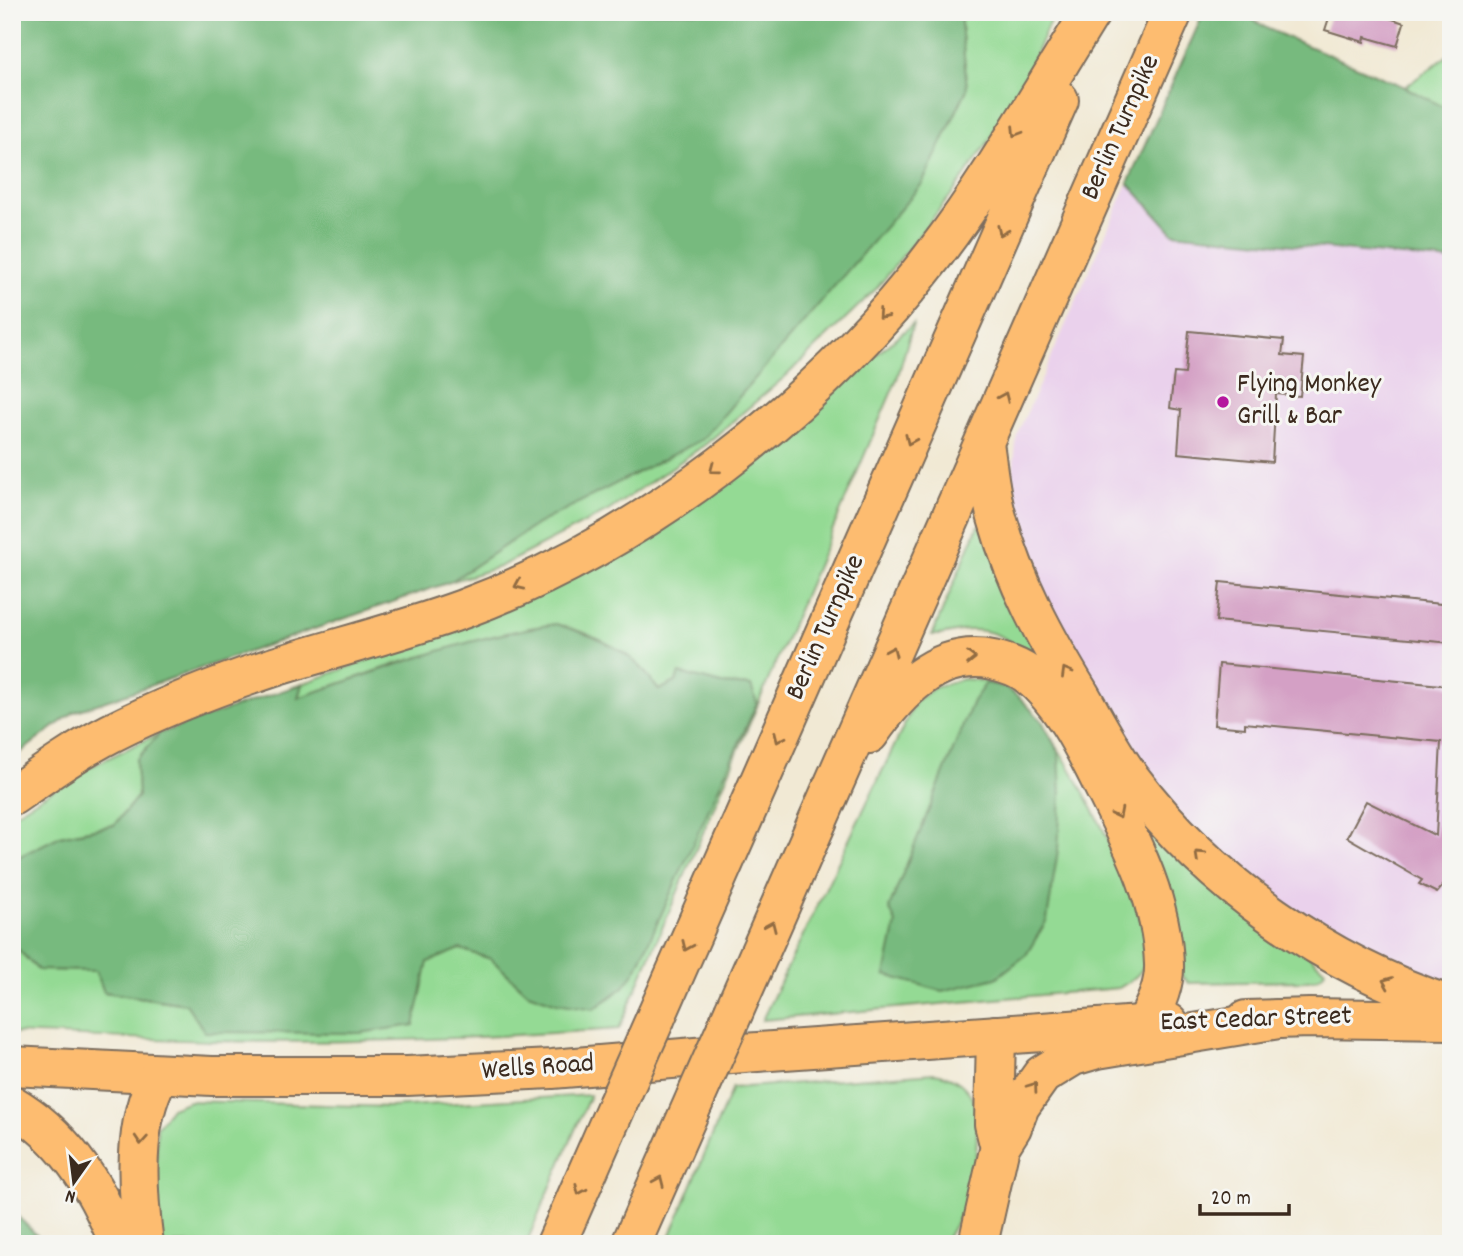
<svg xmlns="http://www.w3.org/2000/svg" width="1463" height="1256" font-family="Dekko,sans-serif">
<rect width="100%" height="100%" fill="#f6f6f2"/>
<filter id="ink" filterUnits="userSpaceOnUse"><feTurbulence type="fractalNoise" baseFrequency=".0143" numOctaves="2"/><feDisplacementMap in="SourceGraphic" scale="14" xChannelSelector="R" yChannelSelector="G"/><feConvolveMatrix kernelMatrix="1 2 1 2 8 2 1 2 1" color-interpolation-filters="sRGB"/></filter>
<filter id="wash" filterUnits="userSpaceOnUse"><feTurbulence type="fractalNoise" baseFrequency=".00686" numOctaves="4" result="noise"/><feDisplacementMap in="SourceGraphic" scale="28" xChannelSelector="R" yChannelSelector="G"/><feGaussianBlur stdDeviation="1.57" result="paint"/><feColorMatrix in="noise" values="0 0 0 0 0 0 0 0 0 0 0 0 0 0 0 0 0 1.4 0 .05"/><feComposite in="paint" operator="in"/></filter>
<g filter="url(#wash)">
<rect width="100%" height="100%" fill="#f1e9d4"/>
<!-- built -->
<path fill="#ead1ec" d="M1128,183L1173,233L1451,261V983L1421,981L1312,926L1226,864L1149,784L1098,707L1023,553L1010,499L1017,435Z"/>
<!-- green -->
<path fill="#94da94" stroke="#688259" stroke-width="2" d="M960,12H1054L1013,106L955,190L877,288L787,375L706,444L608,511L499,567L450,582L537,524L922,184L967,89Z
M1451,53V111L1405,87Z
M913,324L897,379L619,1029C483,1038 345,1044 209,1041C143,1039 78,1036 12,1033V943L38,970L96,971L104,992L186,1004L428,962L460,949L491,959L528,993L636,970L756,703L751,686L722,684L679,673L676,682L659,690L641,667L618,650L585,633L556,624L530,628L402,662L298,698L302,684L501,612L703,498Z
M978,526H981L1046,672C1024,651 1003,629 970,630C957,630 946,636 932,635Z
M963,679C985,680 1001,683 1018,697C1054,724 1160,921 1145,963C1141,975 1129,982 1119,988L762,1020L916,701L934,688Z
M160,733L136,760L138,796L114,825L63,835L12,861V815L90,767Z
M1109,770L1325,970C1321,980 1311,979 1302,981L1189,983L1182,976Z
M935,1073C950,1076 961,1081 970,1094C983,1113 975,1181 967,1201C960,1216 951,1230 944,1244H667L732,1088Z
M590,1095L526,1244H155L157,1127L171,1108L189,1101L391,1107Z"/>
<!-- forest -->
<path fill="#77ba7e" stroke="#59724e" stroke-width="2" d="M12,12H960L967,89L922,184L703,439L537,524L450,582L74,712L12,759Z
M1204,12H1241L1268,29L1405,87L1451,111V261L1173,233L1128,183Z
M556,624C585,633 621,645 641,668C648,675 652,683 659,690L676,682L679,673L722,684L751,686L757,703L636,970L624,987L594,1009L557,1003L528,993L491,959L460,949L428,962L414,1025L360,1033L205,1032L186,1004L104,992L96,971L38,970L12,943V860L60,836L114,825L138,796L136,760L160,733L302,684L298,698C383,670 468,636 556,624Z
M986,683L1004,687L1020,698L1042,721L1059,753L1061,795L1058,850L1047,920L1026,955L996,978L942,991L885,975L896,923L889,908L973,701Z
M12,1211L46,1244H12Z"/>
<g id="blocks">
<!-- building -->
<path fill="#d4a0c5" d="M1331,12H1372L1404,23L1397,46L1365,37L1364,42L1325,30Z
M1189,331L1284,340L1282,355L1304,357L1300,396L1276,394L1272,462L1178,453L1181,410L1170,408L1174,373L1185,374Z
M1220,582L1451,605V643L1216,621Z
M1219,664L1451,686V884L1446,882L1437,893L1419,884L1422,880L1347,837L1366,801L1436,836L1441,742L1245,723V728L1214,725Z"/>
</g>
</g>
<g filter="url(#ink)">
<use href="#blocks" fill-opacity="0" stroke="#7b6d5e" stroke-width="2"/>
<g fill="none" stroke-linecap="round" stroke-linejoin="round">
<!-- major casing -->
<g stroke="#7b6d5e" stroke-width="42">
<path id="major" d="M1246,1020L1309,1018L1451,1020
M12,1066L212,1076H407L552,1069L743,1053L1169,1023"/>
</g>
<!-- highway casing -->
<g stroke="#7b6d5e" stroke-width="42">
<path id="highway" d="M984,443C988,469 990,496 998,521C1015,582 1046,639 1079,693C1096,722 1111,752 1131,779C1211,885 1326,964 1451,1006
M869,734C898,693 937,648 993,660C1005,663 1018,667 1027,674C1065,704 1086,752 1107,793C1134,847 1162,902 1164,964C1165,986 1155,1005 1146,1024
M12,796C44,774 76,751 111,733C162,707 217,686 271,668C335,648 400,632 463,609C640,544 819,406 933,256C992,179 1040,94 1091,12
M734,1011L1173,12
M656,1017L1059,100
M996,1035L994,1124L999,1144
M12,1105C65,1136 98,1188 119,1244
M144,1244C137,1190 132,1124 159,1075
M556,1244L617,1105
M631,1244L695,1099
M978,1244L1000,1146L1012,1127L1020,1106L1042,1075L1073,1056L1097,1049L1279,1019"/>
</g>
<!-- major -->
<use href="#major" stroke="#fdbc70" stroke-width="38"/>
<!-- highway -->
<use href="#highway" stroke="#fdbc70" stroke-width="38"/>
<!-- highway-bridge casing -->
<g stroke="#7b6d5e" stroke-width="42" stroke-linecap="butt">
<path id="highway-bridge" d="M695,1099L734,1011
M617,1105L656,1017"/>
</g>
<!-- highway-bridge -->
<use href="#highway-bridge" stroke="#fdbc70" stroke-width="38"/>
</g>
<!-- one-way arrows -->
<defs><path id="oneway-chevron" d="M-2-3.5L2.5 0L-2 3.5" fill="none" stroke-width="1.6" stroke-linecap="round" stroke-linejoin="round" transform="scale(1.75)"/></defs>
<g stroke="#926c43">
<use href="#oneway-chevron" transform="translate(1016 132) rotate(122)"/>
<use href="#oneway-chevron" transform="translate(1002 231) rotate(114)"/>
<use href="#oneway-chevron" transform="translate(882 315) rotate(132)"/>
<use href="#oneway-chevron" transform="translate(1004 397) rotate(-66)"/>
<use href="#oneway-chevron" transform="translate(910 440) rotate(114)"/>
<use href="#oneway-chevron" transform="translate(714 469) rotate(143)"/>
<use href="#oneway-chevron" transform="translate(519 585) rotate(156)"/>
<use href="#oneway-chevron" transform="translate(892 651) rotate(-66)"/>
<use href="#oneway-chevron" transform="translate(971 658) rotate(-1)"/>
<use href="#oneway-chevron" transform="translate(1066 672) rotate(-120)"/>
<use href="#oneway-chevron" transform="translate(779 738) rotate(114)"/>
<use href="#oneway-chevron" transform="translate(1118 814) rotate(63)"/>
<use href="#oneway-chevron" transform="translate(1199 855) rotate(-137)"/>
<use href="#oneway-chevron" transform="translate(771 926) rotate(-66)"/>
<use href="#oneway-chevron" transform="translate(687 946) rotate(114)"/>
<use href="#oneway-chevron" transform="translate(1387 982) rotate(-158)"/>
<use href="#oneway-chevron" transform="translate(1033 1087) rotate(-54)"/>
<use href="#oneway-chevron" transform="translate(141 1140) rotate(94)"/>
<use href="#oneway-chevron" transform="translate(659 1181) rotate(-66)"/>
<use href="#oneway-chevron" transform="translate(580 1190) rotate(114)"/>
</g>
</g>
<!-- markers -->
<circle fill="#b5179e" stroke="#f6f6f2" stroke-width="2.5" cx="1223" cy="402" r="7"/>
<g text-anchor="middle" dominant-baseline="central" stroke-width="6" stroke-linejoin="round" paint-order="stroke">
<!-- street labels -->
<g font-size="28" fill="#3b2a1e" stroke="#f6f6f2">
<text transform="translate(1122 128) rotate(-66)">Berlin Turnpike</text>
<text transform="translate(827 628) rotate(-66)">Berlin Turnpike</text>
<text transform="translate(1256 1021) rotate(-2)">East Cedar Street</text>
<text transform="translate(538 1069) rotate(-4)">Wells Road</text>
</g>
<!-- poi labels -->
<g font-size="28" fill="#3b2a1e" stroke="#f6f6f2" text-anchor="start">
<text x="1237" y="386">Flying Monkey<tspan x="1237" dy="32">Grill &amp; Bar</tspan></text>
</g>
</g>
<!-- margin -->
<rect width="1463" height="1256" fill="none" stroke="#f6f6f2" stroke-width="42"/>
<!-- north arrow -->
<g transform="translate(74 1182) rotate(194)" stroke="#f6f6f2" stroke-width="5" paint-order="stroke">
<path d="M0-5L12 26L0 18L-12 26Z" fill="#3b2a1e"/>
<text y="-10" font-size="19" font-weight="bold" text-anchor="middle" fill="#3b2a1e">N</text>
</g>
<!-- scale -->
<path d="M1200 1204v10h89v-10" fill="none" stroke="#3b2a1e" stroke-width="3.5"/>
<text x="1211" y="1204" font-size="21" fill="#3b2a1e" stroke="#f6f6f2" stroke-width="5" paint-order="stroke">20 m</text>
</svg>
